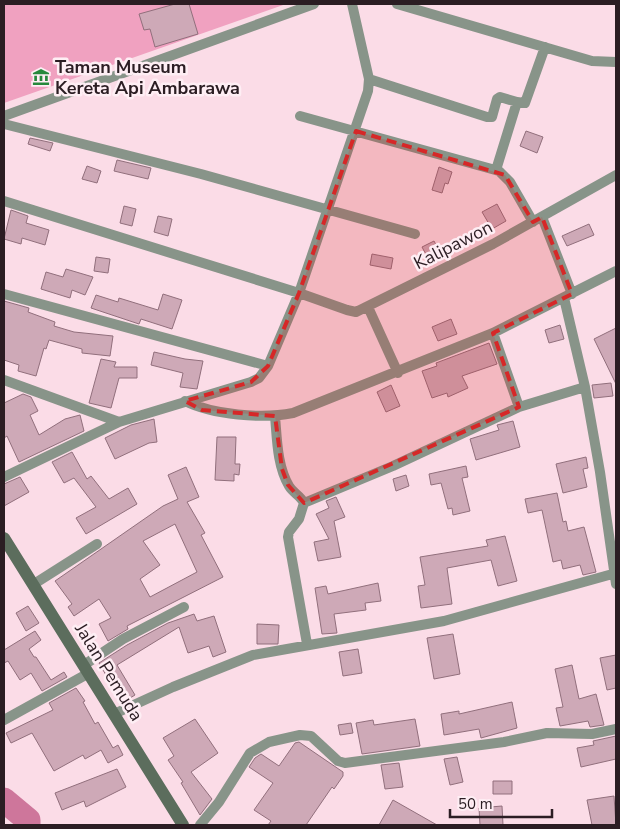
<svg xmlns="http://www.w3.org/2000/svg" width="620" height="829" font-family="'Nunito Sans',sans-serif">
<rect width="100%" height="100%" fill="#fbdce7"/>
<!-- green -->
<path fill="#f0a1c0" d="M4,4H286L4,103Z"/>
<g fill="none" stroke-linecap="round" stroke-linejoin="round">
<!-- river -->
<path stroke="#ce769b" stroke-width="25" d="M4,800L28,820V825"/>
</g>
<!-- building -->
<path fill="#cea9b7" stroke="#916f7c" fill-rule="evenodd" d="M175,4H189L198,34L155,47L150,29L144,30L139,14Z
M526,131L543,137L537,153L520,146Z
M30,138L53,143L50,151L28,144Z
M117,160L151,168L148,179L114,171Z
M87,166L101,171L97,183L82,179Z
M439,167L452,172L448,184L445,183L442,193L432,190Z
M497,204L506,221L492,229L482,212Z
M124,206L136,209L132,226L120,223Z
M11,210L28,216L26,223L49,230L45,245L22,238L21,244L4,239Z
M158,216L172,219L168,236L154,232Z
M589,224L594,235L567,246L562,236Z
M434,241L443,258L431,264L422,247Z
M372,254L393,258L391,269L370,265Z
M96,257L110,259L108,273L94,271Z
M66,269L93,277L85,295L72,290L70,298L41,289L46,272L63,277Z
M163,294L182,300L172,329L141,319L139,324L91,308L96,295L118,302L119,298L158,310Z
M4,301L29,308L28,312L55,322L54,326L74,332L113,336L110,356L82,353V349L49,340L46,349L44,348L36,376L18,371L19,365L4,360Z
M451,319L457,334L438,341L432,327Z
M560,325L564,339L549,343L545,330Z
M616,328V384L594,339Z
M489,343L497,364L462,376L468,388L448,397L447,393L432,398L422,371L437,366L436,363Z
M154,352L185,359L203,361L197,389L180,387L183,373L151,365Z
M101,359L116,362L114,367H137V378H119L111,408L89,403Z
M611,383L613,396L594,398L592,385Z
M391,385L400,406L386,412L377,392Z
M23,394L31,397L38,411L30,415L39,435L65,419L80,415L84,431L19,462L7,436L4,438V403Z
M154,419L157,442L149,443L115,459L105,438L131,425Z
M513,421L520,447L476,460L470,439L499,430L497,425Z
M217,437H236L235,464H240L239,475L234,474V481L215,480Z
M72,452L87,479L91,476L109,499L128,488L137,504L86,534L76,518L96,507L74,478L64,483L52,462Z
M586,457L588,468L583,469L587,487L563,493L556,464Z
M466,466L468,477L462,478L470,511L453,515L452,508L448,509L441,483L431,485L429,474Z
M186,467L199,497L187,502L205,533L201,535L223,577L127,626L128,629L108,641L99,624L111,618L99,599L74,616L68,607L72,604L55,581L163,506L178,499L168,475ZM175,524L197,572L150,597L140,579L160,565L143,541Z
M406,475L409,486L396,491L393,479Z
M20,477L29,492L4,506V484Z
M557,493L563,522L566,521L568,531L584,527L596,572L583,575L580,565L563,569L561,560L553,562L542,510L528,513L525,499Z
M336,497L345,517L334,521L341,557L318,561L314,542L329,539L316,514L329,508L326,501Z
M505,536L517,581L498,586L491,560L447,568L452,604L421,608L418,586L425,585L420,557L488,546L486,540Z
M378,583L381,601L365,603L366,610L334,614L337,633L322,634L315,588L326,586L328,594Z
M28,606L39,623L26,631L16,613Z
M194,614L197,621L214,616L226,652L213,657L209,646L188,653L179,627L117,665L135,695L122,703L99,663L127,645L168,623Z
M257,624L279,625L278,644H257Z
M35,631L41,640L29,649L34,657H36L51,680L64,672L67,677L42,691L31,673L20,680L8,661L4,663V650Z
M453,634L460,674L434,679L427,638Z
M358,649L362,673L343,676L339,652Z
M616,655V688L607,690L600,658Z
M572,665L579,699L596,694L604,725L590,727L588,721L560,726L556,708L563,707L555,669Z
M76,688L85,701L83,702L95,724L98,722L113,748L118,745L123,755L108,763L101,750L85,759L83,755L54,771L32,733L11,743L6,733L53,710L49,703Z
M512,702L517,728L481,738L479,729L444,735L441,714L459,711V714Z
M195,719L218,753L191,772L212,799L200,815L181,783L183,782L168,760L174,756L163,738Z
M415,719L420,746L362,754L356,723L373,720L374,725Z
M351,723L353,733L340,735L338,725Z
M616,736V759L581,767L577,748L594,745L593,741Z
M299,742L343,772V776L334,789L332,787L306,825H268L271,821L254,810L273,783L249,767L255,758L261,754L279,766L295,743Z
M457,757L463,782L450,785L444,759Z
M399,763L403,787L385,789L381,765Z
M117,769L126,787L86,807L84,801L62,810L55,793Z
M493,781H512V794H493Z
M614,796L616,825H592L587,800Z
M393,800L437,825H379Z
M502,806L503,825H480L479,808Z"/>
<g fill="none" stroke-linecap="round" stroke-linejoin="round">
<!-- street -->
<path stroke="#889489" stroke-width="10" d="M397,4L592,61L616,62
M369,79L487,117H492L497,99L500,97L517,102L496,170
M517,102L525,103L545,47
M4,116L314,4
M300,116L499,171L510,182L533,222
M4,124L201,174L415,234
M4,201L299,293L347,310L356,312L493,244L616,175
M542,217L572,294
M4,294L268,366
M564,298L585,387L600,472L616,584
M368,307L398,373
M493,333L519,407
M4,380L119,422
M185,401C213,415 262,419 293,413L493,333L616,271
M275,416C277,438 277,466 289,486C293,493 300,495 304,503
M4,477L119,422L251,382L259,378L268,366L299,293L368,91L369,79L352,4
M34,584L97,544
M307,644L288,537L289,532L299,519L304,503L393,466L519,407L585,387
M84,665L123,639L184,607
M114,714L173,687L253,655L444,621L616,573
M4,720L89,673
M200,825L219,802L250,753L269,742L300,735L311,736L338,761L345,763L504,742L547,733L592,734L616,729"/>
<!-- secondary -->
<path stroke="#5c6d5d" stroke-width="12" d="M4,538L183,825"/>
</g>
<!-- marked area -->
<path fill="#d62828" fill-opacity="0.2" stroke="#d62828" stroke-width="4" stroke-dasharray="10 6" stroke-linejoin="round" d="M356,131L505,175L533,222L542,217L572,294L493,333L519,407L304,503L288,485L282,469L275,416L202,410L185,401L251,382L268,366L299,293Z"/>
<!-- icons -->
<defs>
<g id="museum-bare" transform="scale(1.35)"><path d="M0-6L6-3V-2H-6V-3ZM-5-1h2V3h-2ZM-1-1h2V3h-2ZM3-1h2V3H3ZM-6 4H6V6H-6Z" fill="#26883c" stroke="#feeef4" stroke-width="2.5" paint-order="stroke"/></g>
</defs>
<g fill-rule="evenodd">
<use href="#museum-bare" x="41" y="77"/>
</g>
<g text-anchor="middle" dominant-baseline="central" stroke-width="5" stroke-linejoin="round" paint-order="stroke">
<!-- poi labels -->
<g font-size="18" font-weight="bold" fill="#2b1d23" stroke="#feeef4" text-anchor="start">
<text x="55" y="67">Taman Museum<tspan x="55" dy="21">Kereta Api Ambarawa</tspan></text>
</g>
<!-- street labels -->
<g font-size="18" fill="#2b1d23" stroke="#feeef4">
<text transform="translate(453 245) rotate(-27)">Kalipawon</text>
<text transform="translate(109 672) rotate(58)">Jalan Pemuda</text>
</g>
</g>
<!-- border -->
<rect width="620" height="829" fill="none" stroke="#2b1d23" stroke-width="10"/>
<!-- scale -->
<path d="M450 809v8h102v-8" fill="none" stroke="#2b1d23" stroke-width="2.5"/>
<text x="458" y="809" font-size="15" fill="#2b1d23" stroke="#feeef4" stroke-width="4" paint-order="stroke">50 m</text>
</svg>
